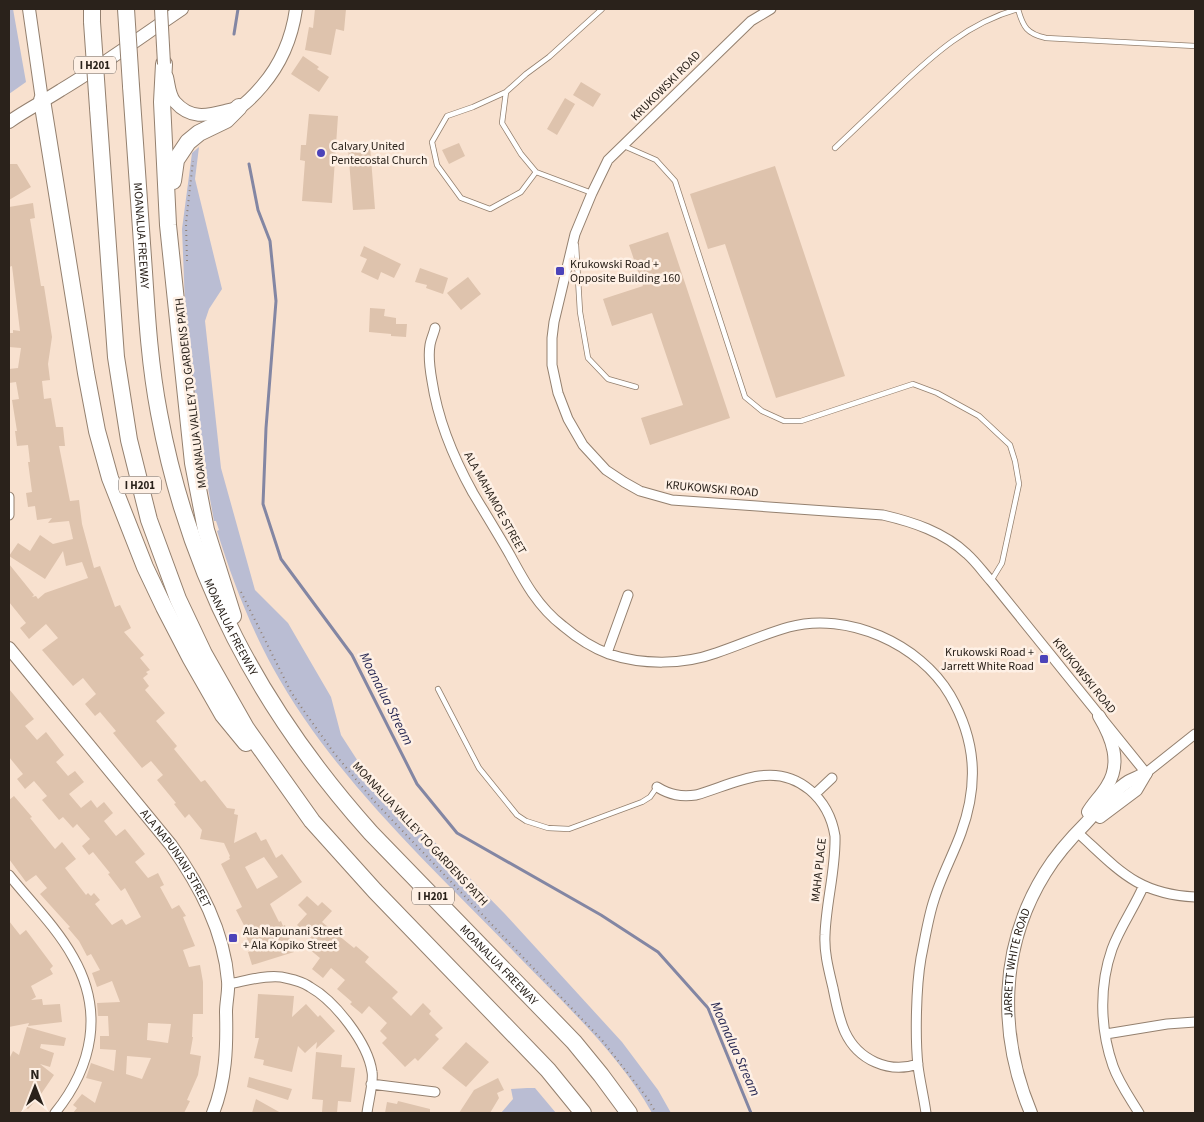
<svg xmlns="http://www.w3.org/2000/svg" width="1204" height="1122" font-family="'Source Sans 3',sans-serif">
<rect width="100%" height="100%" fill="#f8e1cf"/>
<!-- green -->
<path fill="#babdd3" d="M9,9H13L26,82L9,94Z
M199,147L195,179L222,289L209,309L205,321L221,468L255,590L288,623L331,697L341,735L363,769L505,914L622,1042L658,1090L671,1113H652C618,1052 563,1003 515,953C429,864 333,777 273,668C249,624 232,579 217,531L219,530L216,521H214L200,444L185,304L182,229L192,153Z
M527,1088H535L556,1113H501L513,1099L511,1089Z"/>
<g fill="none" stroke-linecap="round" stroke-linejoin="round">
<!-- stream -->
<path stroke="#8386a3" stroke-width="3" d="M234,34L238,9
M249,164L258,210L270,241L276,301L266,428L263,504L281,559L352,655L417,784L457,833L601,915L658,952L708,1008L751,1113"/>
</g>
<!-- building -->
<path fill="#dec3ad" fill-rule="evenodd" d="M315,9H346L344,31L336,29L331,55L305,50L309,27L313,28Z
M303,56L319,67L317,69L329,77L319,92L291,74Z
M581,82L601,94L593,107L573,95Z
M565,98L575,104L557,135L547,129Z
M309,114L338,116L332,203L302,201L305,161L300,160L301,145H306Z
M459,143L465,156L449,164L442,150Z
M370,146L375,209L353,210L348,148Z
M9,164H17L31,187L9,200Z
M775,166L845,376L776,398L725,244L708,249L690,194Z
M33,203L35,218L30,219L41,286H44L52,337L48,364L50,380L42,381L44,399L51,398L56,427H63L65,446H59L70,501L79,500L82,524L94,568L100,566L115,607L120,605L131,628L124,632L144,655L140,658L150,670L146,672L148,674L143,678L149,686L145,690L165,713L156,721L177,746L174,749L201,782L205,780L227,808L235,809L234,814L238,815L234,843L256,832L261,841L266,839L276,858L282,854L302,882L270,904L279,922L281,921L283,926L285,925L294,952L252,965L248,952L251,951L245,932L247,931L236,910L242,907L221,864L230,859L229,857L230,856L224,843L200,839L202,830L189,814L185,818L174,804L176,803L157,780L163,775L151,761L142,768L113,733L116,731L100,712L95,716L85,704L96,694L83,678L73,686L42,650L58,638L46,624L29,639L20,628L26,623L9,602V564L34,595L32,597L36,596L38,599L45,593L88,578L82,562L66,566L63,551L45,579L9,556L18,543L30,551L40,535L53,544L73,539L69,521L48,523L52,518L37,520L35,506L28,507L26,493L32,492L28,462H30L28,445L17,446L15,431H17L12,400L19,399L16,382L9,383V369L18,368L21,348L9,347L10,333H13V330L20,331L12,266L9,267V207ZM264,857L278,877L257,889L245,867Z
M668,232L730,418L650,445L641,418L683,405L652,313L612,326L603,299L643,286L629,245Z
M364,246L401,264L394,278L381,272L378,280L361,272L367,259L360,256Z
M420,268L448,278L443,294L426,288L427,285L415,282Z
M468,277L481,294L461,310L447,293Z
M370,308L385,309L384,316L396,318V324H407L406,337L391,336V334L369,332Z
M9,689L34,719L25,726L37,740L46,732L64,755L56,762L68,776L75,771L84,782L69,794L81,808L91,800L97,808L104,802L113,813L104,821L116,836L125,829L145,854L135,862L148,878L158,873L164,885L160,887L172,909L179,905L186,916L183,917L195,946L183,950L189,967L200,965L203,982V1014H193L192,1037H193L190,1054L201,1056L198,1075L187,1100L190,1101L184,1113H73L77,1108L73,1105L82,1094L95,1103L102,1082L86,1078L91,1063L114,1071L116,1050L100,1049V1036H109L108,1016H98L97,1003L120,1002L112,981L97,987L92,973L100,970L91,954L87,956L79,941L68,928L70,927L40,894L47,888L36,875L26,882L9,859V800L14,796L32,817L30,818L55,849L62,842L76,859L65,868L86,895L88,893L91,896L94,893L100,900L95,904L112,925L122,919L126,925L141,917L125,888L121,891L108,874L110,873L93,852L89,855L82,846L90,839L77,824L73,828L63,817L59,820L42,800L47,796L34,781L25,789L17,779L23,774L9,757ZM148,1023L171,1024L168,1043L147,1040ZM127,1056L151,1058L142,1079L126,1074Z
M307,896L318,906L322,902L332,911L322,922L354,948L356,946L369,957L365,962L398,992L392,998L411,1016L423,1003L431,1011L429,1014L443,1028L435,1035L439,1039L418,1061L415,1058L405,1067L382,1043L387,1038L380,1031L387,1023L369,1006L362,1014L350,1004L352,1002L337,989L345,980L331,968L323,978L312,969L320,958L309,949L315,942L297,925L307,914L298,905Z
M9,921L20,935L26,930L53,966L50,969L53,974L31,986L36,997L31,1000L42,999L43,1005L60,1004L62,1022L28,1026L29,1023L9,1027Z
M258,994L294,996L292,1017L306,1004L318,1017L320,1015L335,1031L316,1049L317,1042L305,1053L298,1046L292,1072L263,1065L264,1060L254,1058L259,1038H255Z
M27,1027L66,1038L64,1046L41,1044L40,1048L54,1053L50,1067L40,1064L54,1075L39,1097L28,1109L25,1107L20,1113H9V1059L13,1051L19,1055Z
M466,1042L489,1062L466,1087L442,1068Z
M316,1052L342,1055L341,1067L355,1068L351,1102L338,1101L337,1113L322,1112L323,1100L312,1099Z
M249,1077L292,1089L288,1100L247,1087Z
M498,1078L504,1090L497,1093L499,1098L490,1113H459L474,1090Z
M256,1099L281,1113H252Z
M398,1101L430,1109V1113H385L387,1102L397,1104Z"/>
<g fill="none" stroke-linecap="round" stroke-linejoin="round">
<!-- lane casing -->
<g stroke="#94806f" stroke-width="6">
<path id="lane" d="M1018,9C1023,27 1027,34 1046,38L1195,46
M506,92L473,107L447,116L432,142L437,165L461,198L490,209L521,192L536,172
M624,146L656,160L675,181L745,397L762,411L784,421H801L913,384L937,393L979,416L1010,445L1015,461L1019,484L1002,563L991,581
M835,148C856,128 876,109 897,89C934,54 968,23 1018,9
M592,193L536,172L521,154L502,123L506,92L526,74L549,57L602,9
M576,245L580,312L588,358L608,379L636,387
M438,689L479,768L517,815L526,821L548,828L569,829L642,802L650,797L657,787"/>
</g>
<!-- street casing -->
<g stroke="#94806f" stroke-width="11">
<path id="street" d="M771,9L751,21L608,160L592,193L575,234L554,322L552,338V365L558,393L568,419L583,445L606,470L624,482L640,491L672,500L883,515C913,522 944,532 967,554C976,562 983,572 991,581L1146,773L1195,734
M435,328C434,333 431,339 430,345C428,357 430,370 432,381C438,421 453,457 473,493C485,513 498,534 510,555C524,581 538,607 563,626C576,637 593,648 609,654C642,665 683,665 716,653C740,645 764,634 789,627C847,611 920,644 950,695C976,740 979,784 961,833C953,855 941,877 934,900C928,918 925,939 921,958C916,987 915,1037 918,1066C920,1082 924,1098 926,1113
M9,497V515
M607,653L628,595
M657,787C670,795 681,797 696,795C717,789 738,779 759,776C799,770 829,799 835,836C836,869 826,902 825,935C824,953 829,971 833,988C836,1003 839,1019 845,1032C858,1060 889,1074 918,1064
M815,794L832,778
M1077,832C1118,869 1136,894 1195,897
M9,875C30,901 57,928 73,957C104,1011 93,1066 55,1113
M228,984C245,981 264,975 281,977C291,979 302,981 310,987C335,1001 368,1043 372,1072C374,1081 368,1103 367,1113
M1106,1034L1167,1024L1195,1022
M371,1084L435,1092
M1139,1113C1130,1098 1119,1083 1113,1066C1100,1029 1099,986 1112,949C1120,927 1134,908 1143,887"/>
</g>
<!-- secondary casing -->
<g stroke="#94806f" stroke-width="14">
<g id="secondary">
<path d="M29,9L42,100"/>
<path d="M167,77C169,85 169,95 175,102C190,119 206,116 225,111C229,110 235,109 240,107C248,102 256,93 262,86C281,64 292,37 296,9"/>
<path d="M9,122C26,110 44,101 61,90C103,65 142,36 182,9"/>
<path id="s1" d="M9,648L171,845C200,886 224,931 228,981C229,991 226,1002 226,1012C227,1047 226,1080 213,1113"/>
<path d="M1088,812C1093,803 1101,796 1107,786C1122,763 1112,738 1099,716"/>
<path d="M1100,817L1136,790L1146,773"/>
<path id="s2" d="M1031,1113C998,1034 999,947 1045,873C1056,855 1071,838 1086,823C1099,809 1113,791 1129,781C1135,778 1141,776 1146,773"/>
</g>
</g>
<!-- highway casing -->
<g stroke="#94806f" stroke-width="18">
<g id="highway">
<path d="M92,9V22"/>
<path d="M164,64L162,102L168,225L193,463L206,530L233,616"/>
<path id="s3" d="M131,86C135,148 140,210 144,272C147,319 150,366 159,413C189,576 261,710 371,833L574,1042L601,1075L629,1113"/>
<path d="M42,100L86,373L97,431L110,478L145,567L164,607L191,659L223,715L246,743"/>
<path d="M98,108L116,357L129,440L149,520L178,599L204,654L246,728L312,821L375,891L548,1070L583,1113"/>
<path d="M173,181L176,160L188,142L199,133L226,120L239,107"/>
</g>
</g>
<!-- path -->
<path stroke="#928276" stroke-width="2" stroke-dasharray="1 4" stroke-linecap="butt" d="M187,261L186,223L193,161
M241,592L291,692L304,711L334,753L374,801L601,1039L648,1099L656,1113"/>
<!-- lane -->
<use href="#lane" stroke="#fff" stroke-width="4.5"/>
<!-- street -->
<use href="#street" stroke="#fff" stroke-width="9"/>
<!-- secondary -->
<use href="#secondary" stroke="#fff" stroke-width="12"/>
<!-- highway -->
<use href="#highway" stroke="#fff" stroke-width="16"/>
<!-- secondary-bridge casing -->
<g stroke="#94806f" stroke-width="14" stroke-linecap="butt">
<path id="secondary-bridge" d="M161,9L164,64"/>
</g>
<!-- highway-bridge casing -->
<g stroke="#94806f" stroke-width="18" stroke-linecap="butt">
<path id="highway-bridge" d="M126,9L131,86
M92,22L98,108"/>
</g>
<!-- secondary-bridge -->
<use href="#secondary-bridge" stroke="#fff" stroke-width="12"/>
<!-- highway-bridge -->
<use href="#highway-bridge" stroke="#fff" stroke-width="16"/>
</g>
<!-- markers -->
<g fill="#4c43b9" stroke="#fef0e5" stroke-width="2">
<circle cx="321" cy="153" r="5"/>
<rect x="555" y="266" width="10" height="10" rx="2.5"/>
<rect x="1039" y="654" width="10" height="10" rx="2.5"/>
<rect x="228" y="933" width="10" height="10" rx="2.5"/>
</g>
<g text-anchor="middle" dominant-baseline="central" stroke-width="5" stroke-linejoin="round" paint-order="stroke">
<!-- shield labels -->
<g fill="#fef0e5" stroke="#6a6058" stroke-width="1">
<rect x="74" y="56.5" width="42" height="17" rx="4"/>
<rect x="119" y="476.5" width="42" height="17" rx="4"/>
<rect x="412" y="887.5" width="42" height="17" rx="4"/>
</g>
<g font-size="11" font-weight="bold" fill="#2a221b">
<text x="95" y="65">I H201</text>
<text x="140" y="485">I H201</text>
<text x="433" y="896">I H201</text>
</g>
<!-- street labels -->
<g font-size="12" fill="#2a221b" stroke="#fef0e5">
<text transform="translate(666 86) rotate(-45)">KRUKOWSKI ROAD</text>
<text stroke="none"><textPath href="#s3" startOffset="150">MOANALUA FREEWAY</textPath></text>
<text transform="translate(191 393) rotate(-97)">MOANALUA VALLEY TO GARDENS PATH</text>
<text transform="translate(712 489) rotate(5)">KRUKOWSKI ROAD</text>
<text transform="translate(495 503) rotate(61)">ALA MAHAMOE STREET</text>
<text stroke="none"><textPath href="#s3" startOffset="555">MOANALUA FREEWAY</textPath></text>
<text transform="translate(1084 676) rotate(51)">KRUKOWSKI ROAD</text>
<text transform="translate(420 834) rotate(47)">MOANALUA VALLEY TO GARDENS PATH</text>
<text stroke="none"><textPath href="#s1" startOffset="269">ALA NAPUNANI STREET</textPath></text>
<text transform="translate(819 870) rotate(-84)">MAHA PLACE</text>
<text stroke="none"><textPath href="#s2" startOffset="154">JARRETT WHITE ROAD</textPath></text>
<text stroke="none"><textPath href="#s3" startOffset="989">MOANALUA FREEWAY</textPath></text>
</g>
<!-- poi labels -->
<g font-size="12" fill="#2a221b" stroke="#fef0e5" text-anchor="start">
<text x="331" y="146">Calvary United<tspan x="331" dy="14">Pentecostal Church</tspan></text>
<text x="570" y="264">Krukowski Road +<tspan x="570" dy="14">Opposite Building 160</tspan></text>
<text x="1034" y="652" text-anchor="end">Krukowski Road +<tspan x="1034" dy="14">Jarrett White Road</tspan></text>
<text x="243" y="931">Ala Napunani Street<tspan x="243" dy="14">+ Ala Kopiko Street</tspan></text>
</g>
<!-- water labels -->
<g font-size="14" font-style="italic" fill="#292a54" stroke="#fef0e5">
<text transform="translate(386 699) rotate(63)">Moanalua Stream</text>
<text transform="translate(735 1049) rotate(66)">Moanalua Stream</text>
</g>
</g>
<!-- border -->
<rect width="1204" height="1122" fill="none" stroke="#2a221b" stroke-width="20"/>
<!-- north arrow -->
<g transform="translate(35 1087)" stroke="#fef0e5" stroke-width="4" paint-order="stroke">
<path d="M0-4L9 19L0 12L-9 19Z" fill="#2a221b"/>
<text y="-8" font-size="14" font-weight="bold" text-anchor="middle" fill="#2a221b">N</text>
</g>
</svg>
